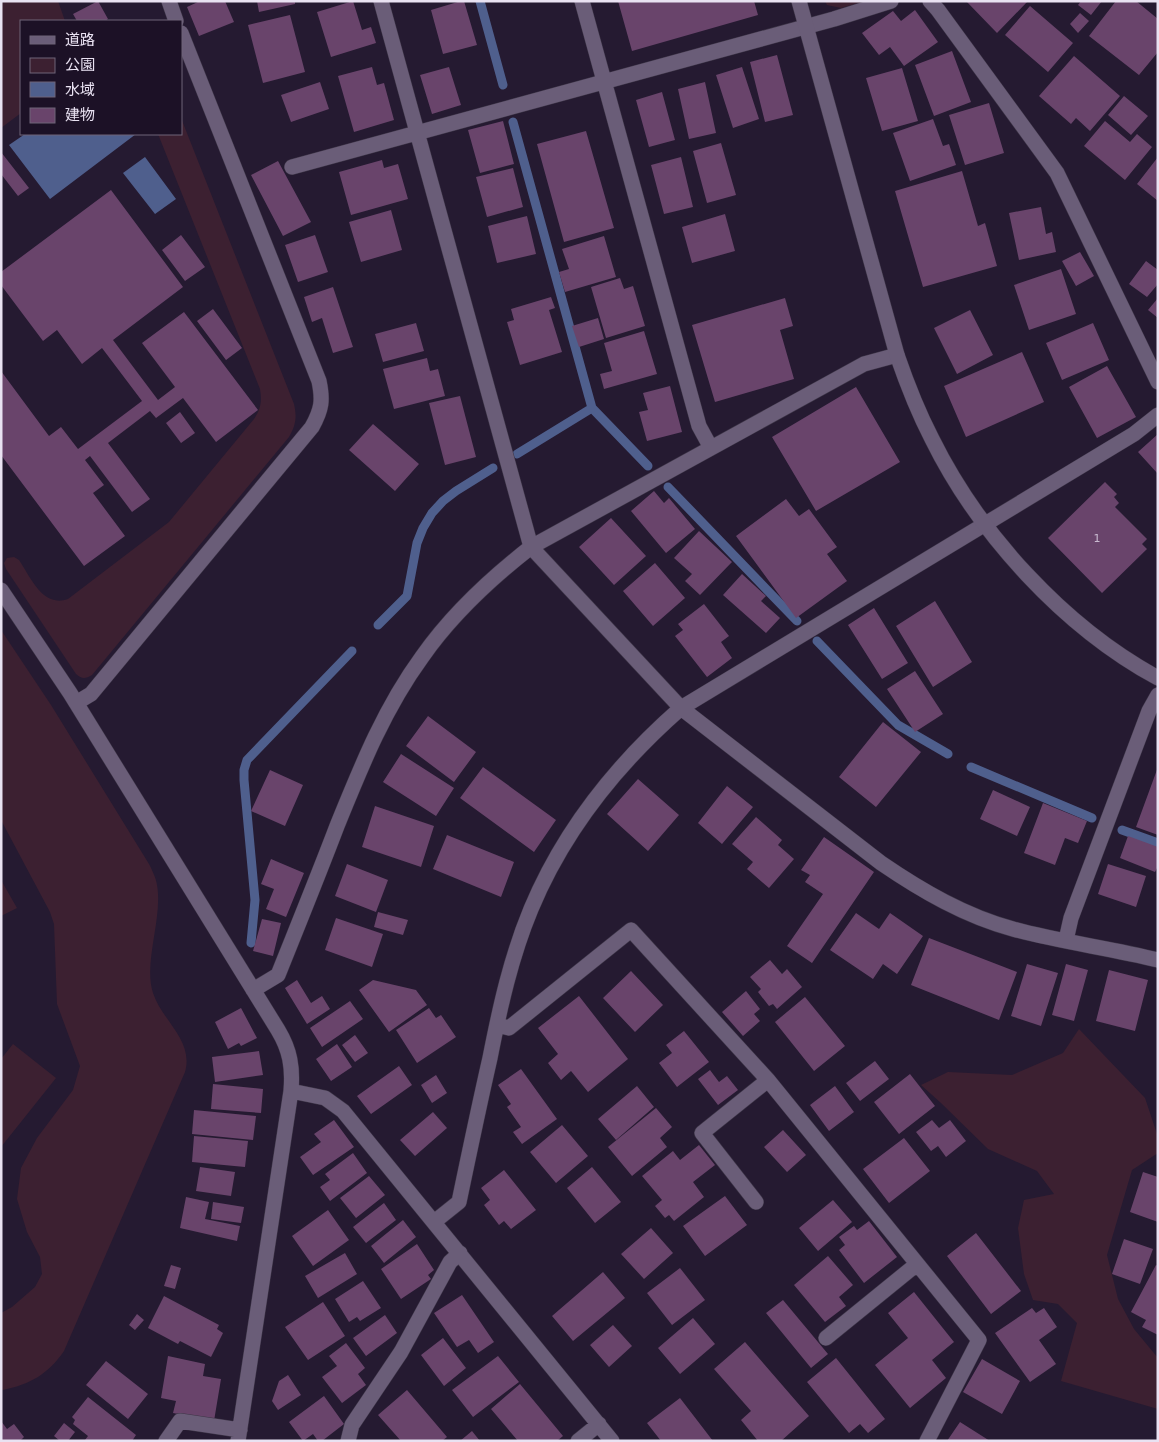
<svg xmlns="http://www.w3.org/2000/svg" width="1159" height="1442" font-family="'DejaVu Sans','Noto Sans JP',sans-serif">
<rect width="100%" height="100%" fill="#251a31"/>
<!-- green -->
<path fill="#3c2031" d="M1,1H58L65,21H21V113L1,128Z
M825,1H866L841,8L827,5Z
M181,118L294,404C297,417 296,425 289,437L92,675C85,679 82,679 76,674L6,569L4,563L7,558L14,557L19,560C31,578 43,608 68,599L169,522L254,419C261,409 262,401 260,389L158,134H181Z
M1,630L51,705L149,864C152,870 156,878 157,885C163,918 143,962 153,993C162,1021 194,1040 185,1072L64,1351C48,1374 31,1384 3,1390L1,1389V1313L12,1307L35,1287L42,1274L40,1257L27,1232L17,1199L21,1168L37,1138L73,1090L80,1066L57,1004L54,924L50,912L1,820Z
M1,880L17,908L1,916Z
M1079,1029L1145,1098L1158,1137V1153L1132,1170L1107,1255L1118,1299L1134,1329L1158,1358V1409L1061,1381L1077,1323L1058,1304L1033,1300L1024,1274L1018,1228L1024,1200L1054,1194L1037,1171L988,1149L941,1103L921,1085L948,1072L1012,1075L1063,1053Z
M13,1044L56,1078L1,1147V1059Z"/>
<!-- water -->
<path fill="#4f5f8d" d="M25,134H136L50,199L9,145Z
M145,157L176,199L155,214L123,173Z"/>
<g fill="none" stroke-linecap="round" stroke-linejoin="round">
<!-- stream -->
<path stroke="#4f5f8d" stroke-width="9" d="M480,1L503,85
M513,122L592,408L648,466
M517,454L592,408
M668,487L797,621
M378,625L407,596L417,543L423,528L432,513L443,501L456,491L493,468
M817,641L898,725L948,754
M971,767L1092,818
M1122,830L1158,843
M251,943L255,900L244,780V770L247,760L352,651"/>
</g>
<!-- building -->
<path fill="#69446b" d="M98,1L108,19L105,21H77L73,14Z
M200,1H225L234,22L199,36L187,7Z
M257,1H295V4L259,12Z
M353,1L362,30L371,27L376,43L331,57L317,12Z
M461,1H464L477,45L443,54L431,10Z
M618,1H754L758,15L632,51Z
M966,1H1028L997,33Z
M1081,1H1102L1091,15L1078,5Z
M1116,1H1136L1158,19V52L1139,75L1089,36Z
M1030,6L1073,43L1048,72L1005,35Z
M915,10L938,42L904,66L890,47L879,55L862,33L893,11L901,21Z
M1080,13L1089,21L1078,33L1070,24Z
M290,15L305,72L263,83L248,25Z
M952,51L971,102L934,116L915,65Z
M777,55L793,115L765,122L750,62Z
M1074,56L1120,96L1090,131L1076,118L1071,124L1039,96Z
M372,67L377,85L384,83L394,120L354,132L338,76Z
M449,67L461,105L432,114L420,75Z
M742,67L759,119L733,128L716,75Z
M902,68L918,121L882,131L866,78Z
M320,82L329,109L291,122L281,95Z
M705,82L716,133L689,139L678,89Z
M662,92L675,140L649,147L636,100Z
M1124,96L1148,116L1131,135L1108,115Z
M989,103L1004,153L965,165L949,115Z
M933,119L943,146L949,144L956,165L910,181L893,133Z
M503,121L514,164L480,173L468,130Z
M1105,121L1130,142L1137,134L1152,147L1125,180L1084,146Z
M586,131L614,228L564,242L537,144Z
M721,143L736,195L707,203L693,151Z
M1,152L29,188L18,196L1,174Z
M681,157L693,207L664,214L651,165Z
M1158,157V201L1137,184Z
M382,160L384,168L398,164L408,199L351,215L339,172Z
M278,161L311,222L283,236L251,175Z
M513,168L523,207L487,217L476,177Z
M962,171L978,226L985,223L997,266L923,287L895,191Z
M111,190L183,287L113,340L158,400L175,387L142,343L184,312L258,410L216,442L183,398L156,418L150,411L108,443L150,499L132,512L90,456L85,460L104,485L93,493L125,536L84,566L1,455V371L49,436L61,427L78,449L142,401L102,348L82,364L57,330L43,341L1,285V272Z
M1041,207L1046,234L1052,232L1056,252L1019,260L1009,213Z
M391,210L402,250L361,262L349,222Z
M725,214L735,251L692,263L682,227Z
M527,216L536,254L497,263L488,226Z
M181,235L205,267L185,281L162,250Z
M315,235L328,272L298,282L285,245Z
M604,236L616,277L565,292L559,272L569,269L562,249Z
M1080,252L1094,276L1076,286L1062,261Z
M1146,261L1158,270V284L1147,297L1129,284Z
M1061,269L1076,314L1029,330L1014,285Z
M620,278L624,289L633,286L645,326L606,338L591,287Z
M333,287L353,347L333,353L322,318L312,322L304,297Z
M551,297L555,308L549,310L562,352L520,365L507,322L514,320L511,309Z
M785,298L793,326L780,330L794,379L715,402L692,325Z
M1158,298V318L1148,310Z
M213,309L242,348L226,360L197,321Z
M970,310L993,355L957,374L934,328Z
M598,318L604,339L579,347L572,326Z
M416,323L424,351L383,362L375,334Z
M1093,323L1109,360L1062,380L1046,343Z
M644,331L657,374L604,389L600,374L612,371L604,343Z
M1022,352L1044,402L966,437L944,386Z
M427,358L430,371L438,369L445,396L394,409L383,369Z
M1107,366L1136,417L1097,438L1069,387Z
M670,386L682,432L647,441L639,412L648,410L643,393Z
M856,387L900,462L816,511L772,437Z
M460,396L476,457L445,465L429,403Z
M180,412L195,433L181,443L166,423Z
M373,424L419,464L395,491L349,450Z
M1158,434V474L1138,452Z
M1105,482L1117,494L1114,497L1119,503L1115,507L1147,539L1142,544L1147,549L1102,593L1048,538Z
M654,491L664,503L669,498L695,529L666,553L631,511Z
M786,499L799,516L809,509L837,547L827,554L847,581L796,618L736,536Z
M611,518L646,556L614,585L579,547Z
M699,531L732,562L700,595L685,581L692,574L674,558Z
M655,563L685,598L653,626L623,591Z
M742,574L766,596L761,601L780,618L766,633L723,595Z
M935,601L972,662L933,687L896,626Z
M704,604L729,636L721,642L732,658L707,677L675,636L683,630L678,624Z
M874,608L908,663L882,679L848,625Z
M915,671L943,714L915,732L887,689Z
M428,716L476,752L454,782L406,746Z
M883,722L921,752L876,807L839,777Z
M401,754L454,788L436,816L383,782Z
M483,767L556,820L534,852L460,798Z
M1158,767V835L1136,827Z
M270,770L303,785L285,826L251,811Z
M638,779L679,815L648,851L607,814Z
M727,786L753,807L722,844L698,823Z
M993,790L1030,807L1017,836L980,819Z
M1043,803L1087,821L1078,843L1065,838L1055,865L1024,853Z
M375,806L434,826L421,867L362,847Z
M756,817L782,840L778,845L794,859L769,888L747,869L753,862L732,844Z
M447,835L514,862L501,897L433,869Z
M1128,836L1158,847V866L1155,872L1120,858Z
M824,837L874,872L812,963L787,946L823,894L805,882L810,875L801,870Z
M271,859L304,873L286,917L266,909L274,889L261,884Z
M347,864L388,880L376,912L335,896Z
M1108,864L1146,876L1136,907L1098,894Z
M378,912L408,920L403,935L374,927Z
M856,913L879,929L890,913L923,936L897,974L883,964L873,979L830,950Z
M336,918L383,934L372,967L325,950Z
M262,919L281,923L273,956L253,951Z
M929,938L1017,972L999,1020L911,985Z
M770,960L782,974L787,969L802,987L777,1009L773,1004L769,1006L758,992L761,989L750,977Z
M1027,964L1058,973L1041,1026L1011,1016Z
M1066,964L1088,970L1074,1021L1052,1015Z
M1109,970L1148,980L1135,1031L1096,1021Z
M631,971L663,1005L635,1032L603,998Z
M297,980L311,1003L322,996L330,1009L307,1024L285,988Z
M373,980L416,990L427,1005L389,1032L359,990Z
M746,991L760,1009L754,1014L760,1021L743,1036L722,1012Z
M579,996L628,1059L588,1092L571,1071L561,1080L548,1063L558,1054L538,1028Z
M805,997L845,1046L814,1071L775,1022Z
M350,1001L363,1019L322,1047L310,1028Z
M241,1008L257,1038L241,1046L239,1043L228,1049L215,1022Z
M429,1008L436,1018L441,1015L456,1037L417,1063L396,1030Z
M684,1031L709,1062L677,1087L659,1063L672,1053L666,1045Z
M355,1035L368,1053L355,1062L342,1045Z
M337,1044L352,1067L331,1081L316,1059Z
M259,1051L263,1075L215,1082L212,1057Z
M875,1061L889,1079L860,1101L846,1083Z
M399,1066L412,1085L371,1114L357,1096Z
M521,1069L557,1119L522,1144L513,1132L521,1127L507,1107L511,1104L498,1085Z
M710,1070L719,1082L727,1076L738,1090L718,1105L698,1079Z
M910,1074L935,1106L899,1134L874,1102Z
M436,1075L447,1093L432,1103L421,1085Z
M213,1084L263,1089L261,1113L211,1109Z
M637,1086L654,1107L616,1140L598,1119Z
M835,1086L854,1112L829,1131L810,1105Z
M656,1108L672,1127L660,1138L667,1147L632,1176L608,1147Z
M194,1110L256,1116L253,1140L192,1134Z
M433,1112L447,1128L415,1156L400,1140Z
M334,1120L354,1147L313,1175L300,1157L321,1142L314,1134Z
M932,1120L939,1128L950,1120L966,1141L946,1157L938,1146L931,1151L916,1132Z
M562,1125L588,1156L556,1183L530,1152Z
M783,1130L806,1155L787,1172L764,1147Z
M194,1136L248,1141L245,1167L192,1162Z
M904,1138L930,1171L889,1203L863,1169Z
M699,1145L715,1165L693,1182L704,1197L674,1221L669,1215L665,1218L655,1206L662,1200L642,1176L673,1151L680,1160Z
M353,1153L367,1173L330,1201L320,1187L330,1180L325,1174Z
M200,1167L235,1172L231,1196L196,1191Z
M592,1167L621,1202L595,1223L567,1188Z
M504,1170L536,1210L511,1229L504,1221L499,1225L484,1205L490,1200L481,1188Z
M1143,1172L1158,1177V1222L1130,1212Z
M369,1176L385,1195L356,1218L340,1198Z
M725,1196L747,1225L705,1256L683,1226Z
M186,1197L209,1202L205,1219L240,1226L237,1241L180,1228Z
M833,1200L852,1222L818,1251L799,1228Z
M213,1202L244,1207L241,1223L211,1219Z
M384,1203L396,1220L366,1243L353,1227Z
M328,1210L349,1240L313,1266L292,1236Z
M403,1220L416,1237L384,1263L371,1246Z
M869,1221L897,1257L864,1283L839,1250L845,1245L839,1237L854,1226L857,1230Z
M651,1228L673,1253L644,1279L621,1254Z
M976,1233L1021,1291L991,1314L947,1256Z
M1124,1239L1153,1249L1140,1284L1112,1274Z
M417,1244L434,1270L428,1275L431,1279L401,1299L381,1269Z
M345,1253L357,1274L318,1298L305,1276Z
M828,1256L853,1285L839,1297L846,1306L825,1322L794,1285Z
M171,1265L181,1268L175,1289L164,1286Z
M1156,1265L1158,1266V1335L1142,1327L1146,1320L1131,1312Z
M680,1268L705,1300L672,1325L647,1293Z
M603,1272L625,1298L573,1341L552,1316Z
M363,1281L381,1308L360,1321L357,1317L349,1322L335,1299Z
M914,1292L954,1342L932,1360L946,1378L910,1408L875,1365L908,1338L888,1313Z
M462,1295L494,1342L478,1353L469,1340L457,1347L434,1313Z
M164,1296L219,1325L217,1329L223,1333L211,1357L180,1341L178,1344L148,1328Z
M783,1300L828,1354L811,1368L766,1313Z
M323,1302L345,1336L308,1360L285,1327Z
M1032,1308L1036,1313L1044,1308L1057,1327L1039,1340L1056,1364L1030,1382L995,1333Z
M137,1314L144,1320L135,1330L129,1325Z
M385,1315L397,1333L366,1356L353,1338Z
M693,1318L715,1344L680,1374L658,1348Z
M613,1325L632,1346L609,1367L590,1345Z
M443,1338L466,1368L444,1386L421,1355Z
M745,1342L809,1416L781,1441H758L741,1420L751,1411L714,1369Z
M346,1343L365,1368L358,1374L366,1385L342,1403L322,1377L337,1366L329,1356Z
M168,1356L205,1364L203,1376L221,1379L214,1421L173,1413L176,1401L161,1398Z
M498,1356L519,1382L473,1417L452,1390Z
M836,1358L885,1419L868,1433L860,1424L849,1433L807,1382Z
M982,1359L1020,1381L1002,1414L963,1392Z
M106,1361L148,1394L128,1419L86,1385Z
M288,1375L301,1395L278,1410L272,1401L279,1381Z
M520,1384L563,1436L557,1441H518L491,1409Z
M407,1390L447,1437L442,1441H401L378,1415Z
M324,1396L344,1424L322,1441H318L313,1434L303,1441L289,1422Z
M88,1397L136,1435L132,1441L85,1440L88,1436L73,1424L75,1420L72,1417Z
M680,1398L713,1441H661L647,1423Z
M1,1421L7,1429L14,1424L24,1437L20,1441H1Z
M960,1422L990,1441H947Z
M64,1423L75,1432L68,1441H60L54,1436Z
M472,1431L480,1441H460Z"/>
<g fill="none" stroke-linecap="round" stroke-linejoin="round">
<!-- minor casing -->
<g stroke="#3e3648" stroke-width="16">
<path id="minor" d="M169,1L176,21
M381,1L531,547L681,708L881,863C922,891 965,916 1013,929C1060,942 1110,948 1158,960
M582,1L699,426L711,448
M930,1L938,10L1057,173L1158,382
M292,167L834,19L891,1
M1,590L70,693L278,1030C290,1050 293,1067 291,1091L238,1441
M76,703L91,694L312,427C322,409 323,400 319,381L181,33
M1066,940L1071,918L1149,711L1158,695
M253,990L278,975C298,925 318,876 337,826C361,767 384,709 422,657C452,614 490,579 531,547L864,364L897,355
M497,1025L509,1028L631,930L768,1080L979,1340L927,1441
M291,1091L325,1098L343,1111L612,1441
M756,1202L702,1133L768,1080
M434,1222L459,1202C469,1154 479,1106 490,1058C500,1007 511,957 531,909C564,830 617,764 681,708L1134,434L1158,415
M826,1338L917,1264
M166,1441L180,1421L240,1430
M348,1441L352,1425L401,1352L450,1262L460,1253
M578,1441L599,1424"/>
</g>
<!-- tertiary casing -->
<g stroke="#3e3648" stroke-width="16">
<path id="tertiary" d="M799,1L897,355C907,384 918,412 932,439C979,534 1064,627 1158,678"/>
</g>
<!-- minor -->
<use href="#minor" stroke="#6a5d78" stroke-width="15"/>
<!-- tertiary -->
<use href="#tertiary" stroke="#6a5d78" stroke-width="15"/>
</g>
<g text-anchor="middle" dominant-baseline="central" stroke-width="4" stroke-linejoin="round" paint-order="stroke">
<!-- number labels -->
<g font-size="11" fill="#c9bad0">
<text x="1097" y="538">1</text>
</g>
</g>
<!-- border -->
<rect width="1159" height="1442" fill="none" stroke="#e9e2f2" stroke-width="5"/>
<!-- legend -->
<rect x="20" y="20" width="162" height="115" fill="#1c1126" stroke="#6e6578"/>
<rect x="30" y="36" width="25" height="8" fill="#6a5d78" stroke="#6e6578"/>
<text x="65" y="45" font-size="15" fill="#e9e2f2">道路</text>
<rect x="30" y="58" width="25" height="15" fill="#3c2031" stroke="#6e6578"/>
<text x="65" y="70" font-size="15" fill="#e9e2f2">公園</text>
<rect x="30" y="82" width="25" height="15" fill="#4f5f8d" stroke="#6e6578"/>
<text x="65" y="95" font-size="15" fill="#e9e2f2">水域</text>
<rect x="30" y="108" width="25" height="15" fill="#69446b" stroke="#6e6578"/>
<text x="65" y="120" font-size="15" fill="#e9e2f2">建物</text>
</svg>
